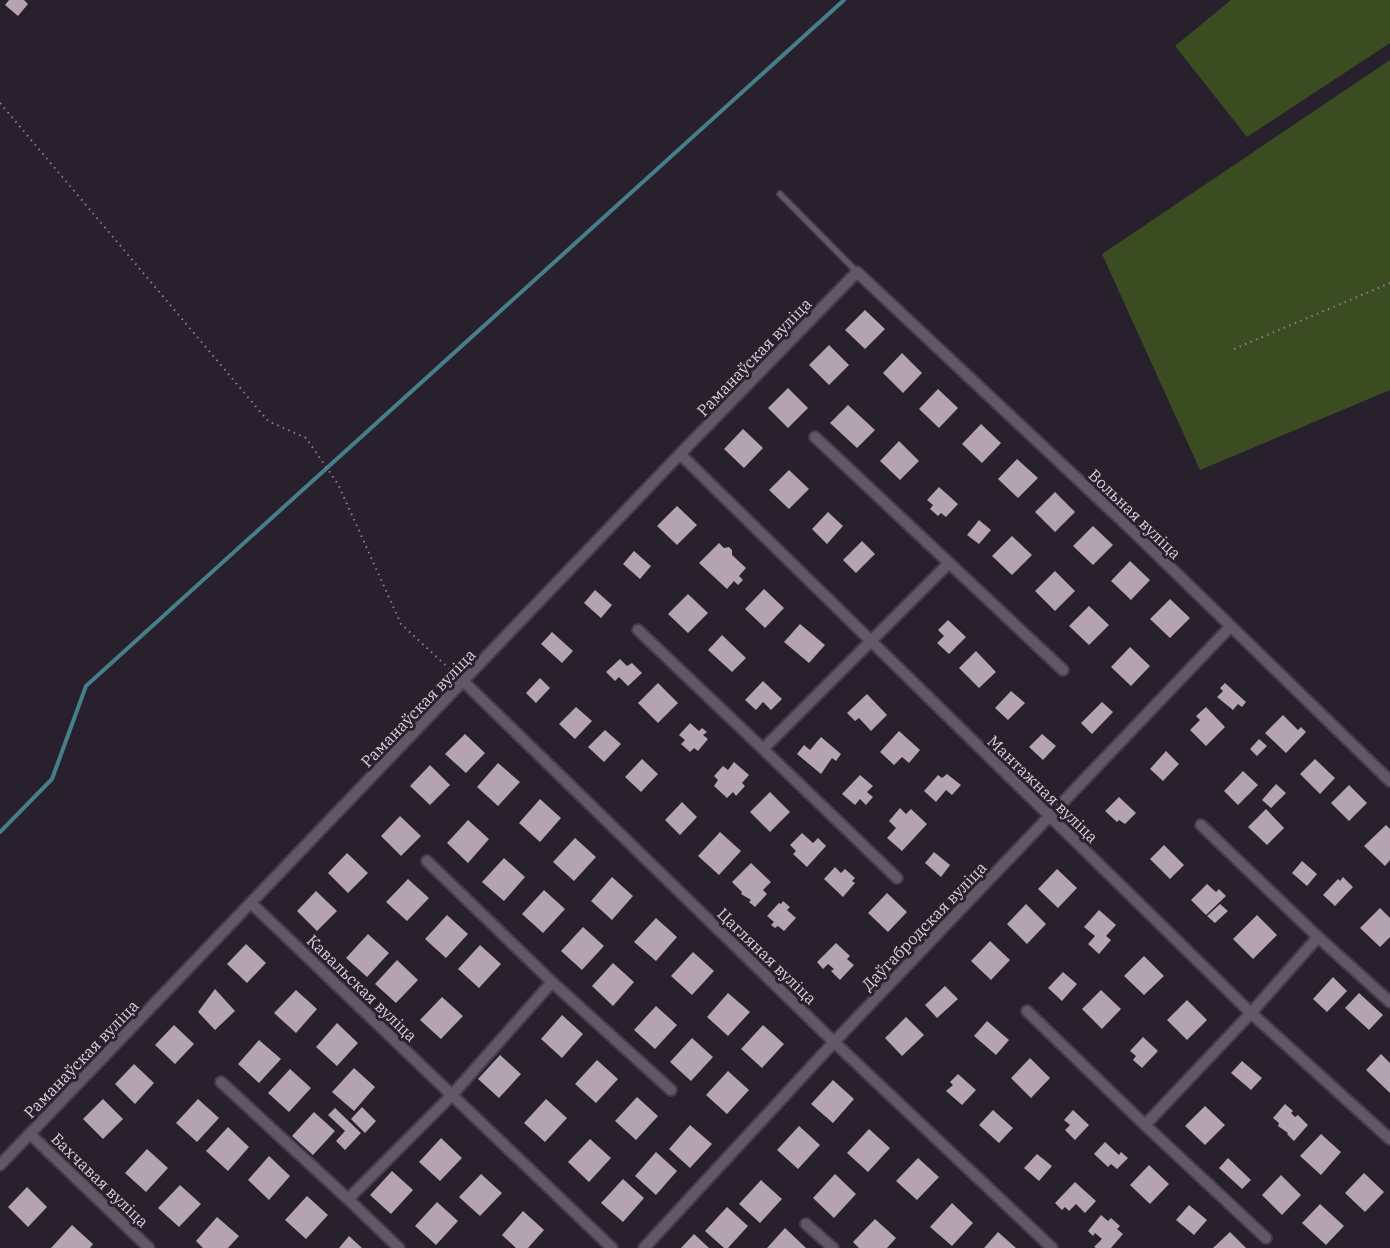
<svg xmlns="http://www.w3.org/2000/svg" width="1390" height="1248" font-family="'IBM Plex Serif',serif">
<rect width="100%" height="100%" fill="#28202d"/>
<!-- green -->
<path fill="#3c4c21" d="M1231,0H1390V43L1247,137L1175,46Z
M1390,60V390L1200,470L1102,254Z"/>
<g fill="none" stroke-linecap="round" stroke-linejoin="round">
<!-- stream -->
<path stroke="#467f88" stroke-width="4" d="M0,832L52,779L86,686L844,0"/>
</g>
<!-- building -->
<path fill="#b4a3b0" d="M9,0H24L28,4L18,16L5,5Z
M865,310L885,329L865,349L845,330Z
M829,345L849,365L829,385L809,365Z
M902,353L922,373L903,393L883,373Z
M788,388L808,408L788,428L768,408Z
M938,389L958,408L939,428L919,409Z
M848,405L875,430L857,448L830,423Z
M981,424L1001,443L982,463L962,444Z
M743,429L763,448L744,468L724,449Z
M899,441L919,461L900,480L880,461Z
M1017,459L1038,478L1018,498L998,479Z
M789,470L809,489L789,509L769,490Z
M939,487L958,504L946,517L941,513L938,516L930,509L933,505L927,500Z
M1055,492L1075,512L1055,532L1035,512Z
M677,506L697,525L677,545L657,526Z
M828,512L843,526L827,544L812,529Z
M979,520L991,530L979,544L967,535Z
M1093,526L1113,545L1093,565L1073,546Z
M1012,536L1032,555L1012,575L992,556Z
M862,541L875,554L856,573L843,560Z
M719,543L724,548L729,547L732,550V555L746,568L739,576L743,580L738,585L734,581L727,589L699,563Z
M634,551L651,566L640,579L623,564Z
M1130,561L1150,580L1131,600L1111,581Z
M1055,571L1075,591L1055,611L1035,591Z
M764,589L784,608L765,628L745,609Z
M595,590L612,605L601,618L584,603Z
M688,594L708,613L688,633L668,614Z
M1170,599L1190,618L1170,638L1150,619Z
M1089,606L1109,625L1089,645L1069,626Z
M948,620L966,637L949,654L937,643L944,636L938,630Z
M800,624L825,645L809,663L784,642Z
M552,632L573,651L562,663L541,644Z
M722,635L746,658L732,672L708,650Z
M1130,647L1150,666L1131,686L1111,667Z
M976,651L996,672L979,688L959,668Z
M620,659L627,666L632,663L642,673L628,686L619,677L615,681L606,672Z
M540,678L550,688L536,703L526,693Z
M763,681L782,699L771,710L763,702L756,710L745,700Z
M658,683L678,703L658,723L638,703Z
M1225,683L1246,702L1242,707L1238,704L1233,710L1217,697L1223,691L1220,688Z
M1011,691L1025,703L1008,720L995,708Z
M867,694L887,715L871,731L859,718L855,721L847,713Z
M1102,702L1113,712L1092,734L1081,723Z
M576,707L592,721L575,739L559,724Z
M1206,707L1225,727L1206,746L1190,730L1200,720L1196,716Z
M1283,715L1298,730L1301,727L1306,732L1286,753L1265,733Z
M690,723L699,731L702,728L707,732L703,735L708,739L698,751L694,748L690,752L681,744L685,740L679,735Z
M605,730L621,744L604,762L588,747Z
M899,731L920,750L909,763L902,757L894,765L880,752Z
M465,734L485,753L466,773L445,754Z
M1042,734L1056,746L1043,760L1029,747Z
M821,737L841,754L836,761L832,758L821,774L797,754L804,745L810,750Z
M1259,739L1267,746L1257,756L1250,749Z
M1166,751L1179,764L1163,781L1150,769Z
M642,759L658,774L641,792L625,777Z
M1315,759L1335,778L1320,794L1300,774Z
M734,762L749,775L742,783L745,786L736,796L733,792L727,798L714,786L718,780L714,776L723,766L728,770Z
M498,763L520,782L498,806L477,787Z
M430,765L450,785L430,805L410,786Z
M1243,771L1258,785L1238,805L1224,791Z
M947,774L961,785L952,795L946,790L936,802L924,791L938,775L942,778Z
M860,775L873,786L867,792L873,797L866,805L860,799L855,805L842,794Z
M1276,784L1286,793L1271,808L1262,800Z
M1349,785L1367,803L1349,821L1331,803Z
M770,792L790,812L770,832L750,812Z
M1119,797L1136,813L1125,824L1119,820L1117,822L1105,811Z
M540,799L561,818L540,842L519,823Z
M682,802L697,817L680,835L665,820Z
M900,808L906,814L911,809L927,824L902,851L887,838L896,828L889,821Z
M1266,809L1284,828L1267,845L1248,827Z
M400,816L421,836L401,856L381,836Z
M468,820L489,839L468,863L447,843Z
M1386,825L1390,829V860L1385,866L1364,846Z
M720,832L741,851L719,875L698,856Z
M802,833L813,843L818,838L826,846L807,867L793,854L796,851L790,845Z
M575,838L596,857L574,881L553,862Z
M1164,845L1184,865L1170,879L1150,859Z
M934,852L950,865L941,877L925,863Z
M347,853L368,873L348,893L328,873Z
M504,858L525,877L504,901L482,882Z
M1302,861L1317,874L1307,886L1292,873Z
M751,863L771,882L763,890L767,894L755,907L749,902L751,900L741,894L742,892L732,882Z
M835,867L841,873L845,869L855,878L852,881L855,883L843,897L824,879Z
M1057,869L1077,888L1058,908L1038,889Z
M612,877L633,896L612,920L591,901Z
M1343,877L1353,887L1335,906L1323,895L1338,879L1340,881Z
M408,879L429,898L407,921L386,902Z
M1207,884L1216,892L1219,889L1226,896L1206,915L1191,900Z
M544,890L565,909L543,933L522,914Z
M316,891L337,911L317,931L297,911Z
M887,893L907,912L888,932L868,913Z
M783,901L790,907L787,910L796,918L784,931L778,926L775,928L771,925L774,922L767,916L779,903L781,904Z
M1026,904L1046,924L1027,944L1007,924Z
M1220,904L1228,911L1215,923L1207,916Z
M1380,908L1390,918V937L1380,947L1360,928Z
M1099,910L1116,925L1106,936L1111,940L1099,954L1088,944L1095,936L1084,927Z
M447,915L468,934L446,958L425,939Z
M1257,915L1277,935L1253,959L1233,939Z
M656,918L677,937L656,961L634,942Z
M583,927L604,946L582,970L561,951Z
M368,934L389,953L367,977L346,958Z
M990,941L1010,960L991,980L971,961Z
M836,943L850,956L847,959L854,965L840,980L831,971L834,969L828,964L823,969L817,962Z
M246,944L266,963L247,983L227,964Z
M480,945L501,964L479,988L458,969Z
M693,952L714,971L692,995L671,976Z
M1144,956L1164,976L1144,995L1124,976Z
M397,960L418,980L396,1003L375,984Z
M613,963L634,982L613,1006L592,986Z
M1063,972L1077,984L1062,1001L1048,988Z
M1333,977L1347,991L1327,1012L1313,999Z
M945,986L958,999L937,1018L925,1005Z
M215,989L235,1011L215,1030L198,1012Z
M296,990L317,1009L296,1033L274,1013Z
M1101,990L1121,1009L1102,1029L1082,1009Z
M728,993L750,1012L728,1036L707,1017Z
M1359,993L1383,1015L1369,1030L1345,1008Z
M442,997L463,1016L441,1039L420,1020Z
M1187,1000L1207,1020L1187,1040L1167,1020Z
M656,1006L677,1025L655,1049L634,1030Z
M562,1015L583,1034L562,1058L541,1039Z
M906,1017L924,1035L902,1056L885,1038Z
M987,1021L1009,1040L996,1055L974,1036Z
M337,1023L358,1043L337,1066L316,1047Z
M174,1025L194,1044L175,1064L155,1045Z
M763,1025L784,1044L762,1068L741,1049Z
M1143,1037L1158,1051L1142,1068L1133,1060L1136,1056L1130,1051Z
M692,1038L713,1057L691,1081L670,1062Z
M259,1040L281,1059L259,1083L238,1064Z
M1381,1054L1390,1063V1093L1366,1070Z
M500,1055L521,1074L499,1098L478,1079Z
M1030,1058L1050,1078L1031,1098L1011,1078Z
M597,1060L618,1079L596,1103L575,1084Z
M1242,1061L1262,1078L1251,1090L1231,1073Z
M134,1064L154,1083L135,1104L115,1084Z
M354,1068L375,1087L354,1111L332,1092Z
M290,1069L311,1088L289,1112L268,1093Z
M728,1071L749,1090L727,1114L706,1095Z
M958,1074L976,1090L962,1105L946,1091L953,1085L950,1082Z
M833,1080L854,1099L833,1123L811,1104Z
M637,1097L658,1116L636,1140L615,1121Z
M103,1099L123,1119L103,1139L83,1119Z
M198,1099L219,1118L197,1142L176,1123Z
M546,1099L567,1118L545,1142L524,1123Z
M1285,1104L1293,1111L1291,1113L1295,1117L1298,1115L1308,1125L1294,1141L1287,1134L1288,1133L1278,1126L1279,1123L1273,1118Z
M1205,1106L1225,1125L1205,1145L1185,1126Z
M362,1107L376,1121L365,1133L351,1119Z
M335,1108L361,1133L345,1150L336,1141L345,1131L328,1115Z
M993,1110L1013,1128L999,1143L979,1125Z
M1073,1110L1089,1125L1075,1140L1065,1130L1070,1125L1064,1120Z
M314,1112L335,1131L313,1155L292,1136Z
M690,1125L712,1144L690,1168L669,1149Z
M799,1126L820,1145L798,1169L777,1150Z
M228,1127L249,1147L228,1171L206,1151Z
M869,1129L890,1148L868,1172L847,1153Z
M1321,1134L1341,1152L1321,1175L1300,1156Z
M441,1138L462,1158L440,1181L419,1162Z
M590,1139L611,1158L589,1182L568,1162Z
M1105,1142L1119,1155L1121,1152L1128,1158L1117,1169L1111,1164L1108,1167L1094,1154Z
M147,1149L168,1168L146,1192L125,1173Z
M656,1152L677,1171L656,1195L635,1176Z
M1037,1154L1052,1166L1039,1181L1024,1168Z
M269,1156L290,1176L269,1200L248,1180Z
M918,1158L939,1177L917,1200L896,1181Z
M1228,1158L1251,1180L1242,1189L1219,1168Z
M1149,1165L1169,1184L1150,1204L1130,1185Z
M392,1171L413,1190L391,1214L370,1195Z
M1364,1173L1384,1192L1365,1212L1345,1193Z
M481,1174L502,1193L480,1216L459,1197Z
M835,1174L856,1194L834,1218L813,1198Z
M1281,1175L1301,1195L1282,1215L1262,1195Z
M623,1179L644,1198L623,1222L601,1203Z
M761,1180L782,1199L760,1223L739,1204Z
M1075,1182L1096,1201L1085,1213L1076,1204L1069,1211L1065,1207L1062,1210L1055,1203Z
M180,1185L201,1204L179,1227L158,1208Z
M27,1187L47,1207L28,1227L8,1207Z
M307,1196L328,1215L306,1239L285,1220Z
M437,1202L458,1221L436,1245L415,1226Z
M952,1203L973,1223L952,1246L930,1227Z
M1320,1204L1344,1226L1326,1245L1302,1223Z
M1189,1205L1207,1220L1194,1235L1176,1220Z
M727,1207L748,1226L728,1248H724L705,1231Z
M523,1211L544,1230L528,1248H516L502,1235Z
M1101,1215L1108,1221L1111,1218L1120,1226L1117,1229L1123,1234L1111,1248H1096L1094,1247L1102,1239L1095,1233L1093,1236L1088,1231Z
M217,1217L239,1236L228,1248H203L196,1241Z
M875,1219L896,1238L887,1248H859L853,1242Z
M72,1225L93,1244L90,1248H51Z
M785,1228L806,1248H767Z
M998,1232L1016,1248H984Z
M1230,1232L1246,1248H1213Z
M694,1234L709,1248H681Z
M349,1236L362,1248H339Z"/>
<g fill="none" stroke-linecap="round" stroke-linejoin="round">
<!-- lane casing -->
<g stroke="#443d48" stroke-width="8">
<path id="lane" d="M780,194L857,272"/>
</g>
<!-- street casing -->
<g stroke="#443d48" stroke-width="14">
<path id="street" d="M815,437L1063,670
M680,454L1251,1013L1390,1139
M638,630L763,749L948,564
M464,682L834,1042L1052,1248
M763,749L897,878
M1201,825L1318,937L1390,1002
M251,903L612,1248
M552,982L671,1090
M1027,1011L1145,1125L1251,1013L1318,937
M221,1082L348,1199L452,1095L552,982L427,861
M1145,1125L1266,1238
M30,1134L149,1248
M0,1165L680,454L857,272L1133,531L1390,781
M348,1199L399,1248
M806,1224L833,1248
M644,1248L834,1042L1230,627"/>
</g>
<!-- path -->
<path stroke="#88828c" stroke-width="2" stroke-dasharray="1.5 4.5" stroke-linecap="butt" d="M0,103L268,421L306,438L338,484L401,624L455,674
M1234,349L1390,283"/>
<!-- lane -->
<use href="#lane" stroke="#615766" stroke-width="5"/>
<!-- street -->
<use href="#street" stroke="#615766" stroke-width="10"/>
</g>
<g text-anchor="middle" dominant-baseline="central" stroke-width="6" stroke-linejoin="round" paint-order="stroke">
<!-- street labels -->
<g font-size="16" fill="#d7d2da" stroke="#28202d">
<text transform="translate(754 357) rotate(-46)">Раманаўская вуліца</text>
<text transform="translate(1135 514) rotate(44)">Вольная вуліца</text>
<text transform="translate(418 708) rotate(-46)">Раманаўская вуліца</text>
<text transform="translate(1043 789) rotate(44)">Мантажная вуліца</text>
<text transform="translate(924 926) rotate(-46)">Даўгабродская вуліца</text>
<text transform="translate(767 956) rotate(44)">Цагляная вуліца</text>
<text transform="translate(362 988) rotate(44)">Кавальская вуліца</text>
<text transform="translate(81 1059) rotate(-46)">Раманаўская вуліца</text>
<text transform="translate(100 1180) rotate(44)">Бахчавая вуліца</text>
</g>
</g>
</svg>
